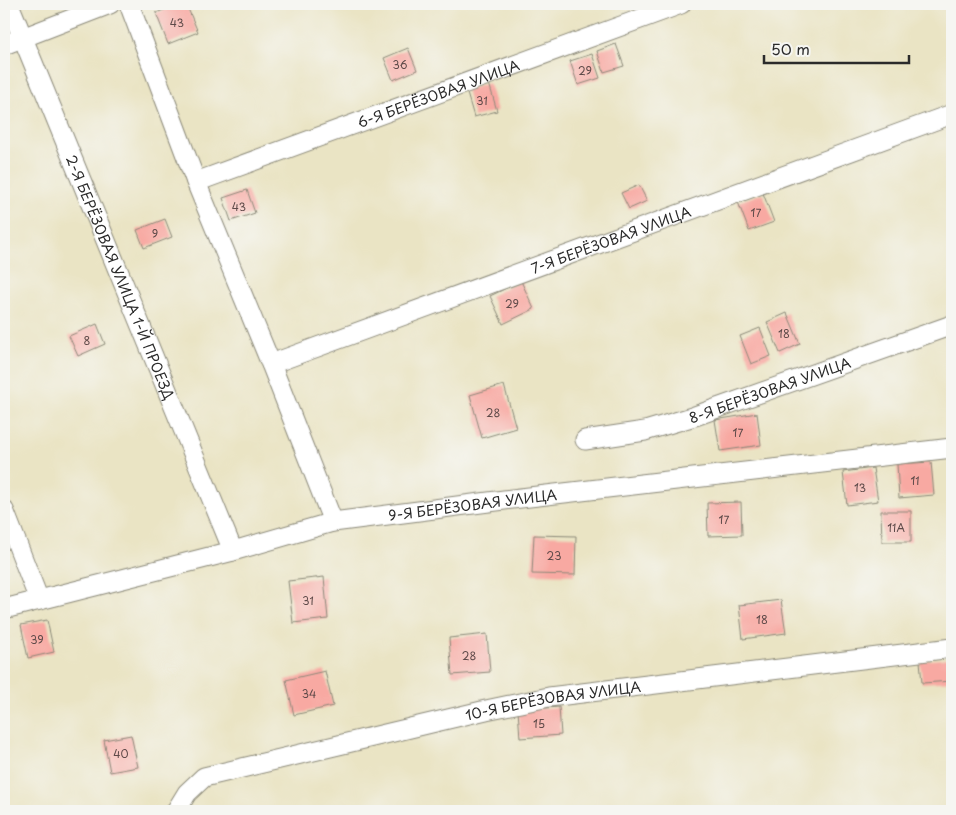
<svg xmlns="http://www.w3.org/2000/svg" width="956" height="815" font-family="'Playpen Sans',sans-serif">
<rect width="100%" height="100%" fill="#f6f6f2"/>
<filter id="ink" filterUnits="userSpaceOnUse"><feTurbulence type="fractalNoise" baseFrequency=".02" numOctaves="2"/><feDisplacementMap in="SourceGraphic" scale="10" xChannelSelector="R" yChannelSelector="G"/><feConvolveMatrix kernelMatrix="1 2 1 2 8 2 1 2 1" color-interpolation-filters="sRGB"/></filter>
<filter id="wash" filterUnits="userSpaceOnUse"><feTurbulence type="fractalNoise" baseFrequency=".0096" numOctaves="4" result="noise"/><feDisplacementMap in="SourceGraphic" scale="20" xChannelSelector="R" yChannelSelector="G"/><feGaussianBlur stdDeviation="1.12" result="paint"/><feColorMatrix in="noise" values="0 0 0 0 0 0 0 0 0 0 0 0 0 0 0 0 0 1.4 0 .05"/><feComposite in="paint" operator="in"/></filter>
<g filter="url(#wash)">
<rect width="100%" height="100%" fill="#eae4c4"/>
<g id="blocks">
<!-- building -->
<path fill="#f8a9a2" d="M179,4H186L198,32L168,44L156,13Z
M616,44L624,66L604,72L597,51Z
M408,48L417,70L393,80L384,58Z
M592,54L600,78L578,85L570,61Z
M489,83L497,111L474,117L466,90Z
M639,185L647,201L629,209L621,193Z
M247,190L255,213L231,221L223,198Z
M763,193L774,222L749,231L738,202Z
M165,219L172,237L144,248L137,230Z
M521,281L534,309L503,324L490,296Z
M787,313L800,344L780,353L767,322Z
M97,324L105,344L78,356L69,336Z
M760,328L771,356L751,364L740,336Z
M504,385L516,428L482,438L470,395Z
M757,413L761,445L720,451L715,420Z
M931,462L934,495L899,498L897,464Z
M873,468L878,501L847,505L843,472Z
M741,502L742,535L708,536L707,503Z
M881,511H911V542H882Z
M534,535L576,536L575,575L532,574Z
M324,577L328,619L293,623L288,581Z
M781,600L786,633L743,639L739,605Z
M47,620L54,652L28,658L21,625Z
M487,634L490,672L452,675L449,638Z
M950,658L952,681L922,683L920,661Z
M325,671L333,706L294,715L286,680Z
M559,707L561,735L520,738L518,710Z
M131,735L138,767L110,772L104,740Z"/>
</g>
</g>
<g filter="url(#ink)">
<use href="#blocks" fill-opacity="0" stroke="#8a8878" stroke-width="1"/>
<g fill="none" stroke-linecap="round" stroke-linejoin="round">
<!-- street casing -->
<g stroke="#8a8878" stroke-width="21">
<g id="street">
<path id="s1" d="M9,4L233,551"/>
<path d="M129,4L196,182L271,364L333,522"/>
<path d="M4,45L110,4"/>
<path id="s2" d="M196,182L681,4"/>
<path id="s3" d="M271,364L952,114"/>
<path id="s4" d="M585,440L645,431L695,416L952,325"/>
<path d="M4,510L39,600"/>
<path id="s5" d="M4,609L233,551L333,522L512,499L952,448"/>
<path id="s6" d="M176,811L187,793L204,777L486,710L549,697L952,648"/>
</g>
</g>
<!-- street -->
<use href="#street" stroke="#fff" stroke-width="19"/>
</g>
</g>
<g text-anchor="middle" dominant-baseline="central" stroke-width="5" stroke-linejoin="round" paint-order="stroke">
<!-- number labels -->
<g font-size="11" fill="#5e4a49">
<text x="177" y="22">43</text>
<text x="400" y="64">36</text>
<text x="585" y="70">29</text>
<text x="482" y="100">31</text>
<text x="239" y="206">43</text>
<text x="756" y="212">17</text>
<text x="155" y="233">9</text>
<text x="512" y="303">29</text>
<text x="784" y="333">18</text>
<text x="87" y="340">8</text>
<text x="493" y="412">28</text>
<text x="738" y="432">17</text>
<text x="915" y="480">11</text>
<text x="860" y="487">13</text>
<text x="724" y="519">17</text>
<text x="896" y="527">11А</text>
<text x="554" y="555">23</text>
<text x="308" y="600">31</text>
<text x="762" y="619">18</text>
<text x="37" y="639">39</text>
<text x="469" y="655">28</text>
<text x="309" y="693">34</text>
<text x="539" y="723">15</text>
<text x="121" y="753">40</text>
</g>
<!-- street labels -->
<g font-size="14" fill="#2b2b2b" stroke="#f6f6f2">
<text stroke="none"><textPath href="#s2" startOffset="258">6-Я БЕРЁЗОВАЯ УЛИЦА</textPath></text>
<text stroke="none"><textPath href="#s3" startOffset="362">7-Я БЕРЁЗОВАЯ УЛИЦА</textPath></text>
<text stroke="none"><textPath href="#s1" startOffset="295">2-Я БЕРЁЗОВАЯ УЛИЦА 1-Й ПРОЕЗД</textPath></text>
<text stroke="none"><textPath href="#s4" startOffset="192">8-Я БЕРЁЗОВАЯ УЛИЦА</textPath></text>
<text stroke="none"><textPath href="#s5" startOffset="481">9-Я БЕРЁЗОВАЯ УЛИЦА</textPath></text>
<text stroke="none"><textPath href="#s6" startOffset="402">10-Я БЕРЁЗОВАЯ УЛИЦА</textPath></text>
</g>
</g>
<!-- margin -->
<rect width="956" height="815" fill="none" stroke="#f6f6f2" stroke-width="20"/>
<!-- scale -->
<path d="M764 55v8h145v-8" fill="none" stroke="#2b2b2b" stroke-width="2.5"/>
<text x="771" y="55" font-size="15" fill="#2b2b2b" stroke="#f6f6f2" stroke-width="4" paint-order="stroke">50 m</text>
</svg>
